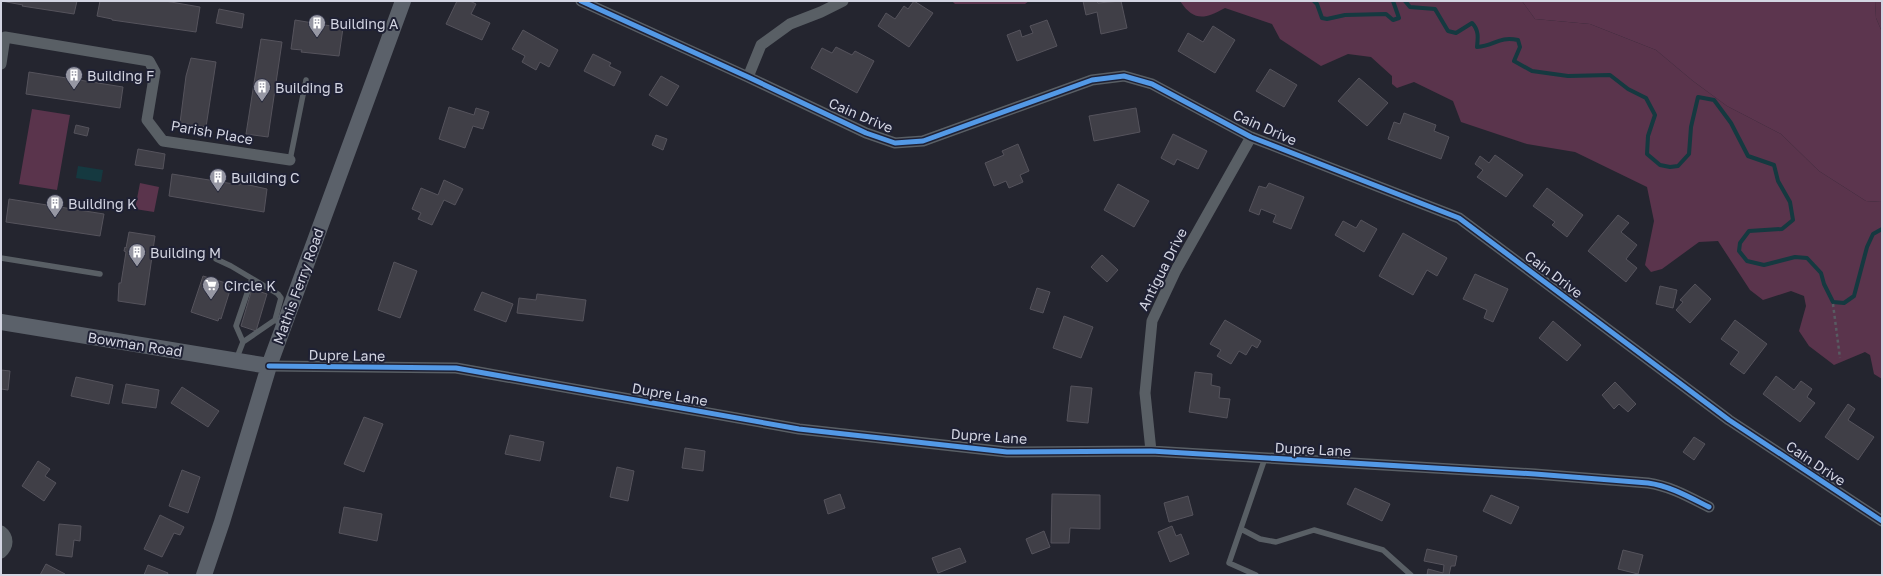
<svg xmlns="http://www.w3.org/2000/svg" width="1883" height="576" font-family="'Golos Text',sans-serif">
<rect width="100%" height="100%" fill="#24252f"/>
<!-- green -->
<path fill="#5a344c" d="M1180,1H1522L1535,19L1590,24L1656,50L1693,81L1727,106L1781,134L1819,171L1866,201L1882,202V379L1874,374L1870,355L1865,352L1834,365L1809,346L1799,331L1806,306L1804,296L1791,291L1763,300L1750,290L1718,241L1699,242L1662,269L1651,272L1645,265L1654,221L1647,187L1575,152L1527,144L1461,122L1453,101L1414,82L1397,88L1392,84V76L1371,57L1348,54L1321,66L1280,39L1272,24L1225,8C1205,19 1194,22 1180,1Z
M1875,1H1882V32L1876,18Z
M32,109L70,115L57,190L19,184Z
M140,183L159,187L154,212L135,209Z"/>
<!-- forest -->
<path fill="#5c354e" d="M952,1H1029L1025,4H955Z
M1522,1H1875L1876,18L1882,32V202L1866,201L1819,171L1781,134L1727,106L1693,81L1656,50L1590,24L1535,19Z"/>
<!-- water -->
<path fill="#153940" d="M78,166L103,170L101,182L76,178Z"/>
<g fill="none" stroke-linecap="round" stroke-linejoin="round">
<!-- stream -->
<path stroke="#153940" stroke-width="4" d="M1314,1L1317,4L1322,18L1327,19L1345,15L1386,14L1393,20L1399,18L1393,1
M1405,1L1410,7L1435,9L1448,31L1456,33L1472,23C1479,30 1478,38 1477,47C1495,46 1498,36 1518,40L1520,47L1514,61L1532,71L1568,76L1610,75L1628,89L1646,98L1655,115L1648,136L1647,154L1660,165L1670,167L1678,166L1689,154L1691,127L1698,97L1714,100L1731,123L1748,156L1774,165L1778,181L1790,202L1793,220L1782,229L1749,231L1740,243L1739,251L1747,261L1764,265L1795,257L1807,258L1821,273L1824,284L1833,302L1844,303L1854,296L1867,247L1873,234L1882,229"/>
</g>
<!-- building -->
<path fill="#403f47" stroke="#55535c" d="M1,1H77L74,14L22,6L23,5Z
M100,1H165L200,7L196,32L112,20V19L97,16Z
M457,1H470L476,4L471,14L490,23L482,40L446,24Z
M914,1L933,13L909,47L878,26L886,13L895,19L904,6L908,9Z
M1083,1H1097L1098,3L1121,1L1127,28L1101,34L1097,12L1086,15Z
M219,9L244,14L242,28L216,23Z
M295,20L343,28L339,56L301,52L302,50L291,49Z
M1047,20L1057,46L1017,61L1007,35L1020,30L1022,37L1033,33L1030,26Z
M1213,26L1235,40L1215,73L1178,51L1188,33L1203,42Z
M523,30L558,50L549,67L540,62L536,70L522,62L525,56L512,49Z
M261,39L282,42L268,137L246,134Z
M836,47L852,55L855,51L874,61L857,93L811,68L822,48L832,53Z
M593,54L611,63L609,66L621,72L614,86L584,71Z
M191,58L216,62L206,127L180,123L186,76Z
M1270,69L1297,85L1284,107L1256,91Z
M29,72L123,87L120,108L26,94Z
M661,76L679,86L667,106L649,95Z
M1359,78L1388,103L1367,126L1338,101Z
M449,107L474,115L476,108L489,112L483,129L473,126L465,148L439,139Z
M1136,108L1140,132L1094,141L1089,116Z
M1404,113L1436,125L1434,131L1449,137L1441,159L1388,139L1394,122L1400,124Z
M76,125L89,128L87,136L74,133Z
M1173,134L1207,151L1198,169L1177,159L1174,165L1161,158Z
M656,135L667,139L663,150L652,145Z
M1018,144L1029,171L1020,175L1023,182L1009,188L1006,181L994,186L985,163L1004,155L1002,151Z
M138,149L165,154L163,169L135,165Z
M1495,155L1523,175L1506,197L1477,177L1483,170L1475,164L1480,156L1489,163Z
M172,174L240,185V183L267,189L264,212L169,196Z
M444,180L463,189L455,205L444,200L432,225L418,219L421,213L412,209L421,188L438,195Z
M1269,183L1304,197L1291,229L1273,222L1276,215L1261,209L1259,215L1249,211L1259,186L1266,188Z
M1118,184L1149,201L1134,227L1104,210Z
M1547,188L1583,215L1567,237L1552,225L1555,222L1533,206Z
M9,199L104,214L100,236L6,222Z
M1618,215L1629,223L1621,232L1637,245L1626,259L1637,268L1626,282L1588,251Z
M1361,220L1377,229L1364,252L1335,235L1343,221L1356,228Z
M129,232L155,236L145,305L118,301L119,283H121L126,252L124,251L125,247L126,248Z
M1403,233L1447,258L1437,276L1427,270L1413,295L1379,276Z
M1102,255L1118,270L1107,282L1091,267Z
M394,262L417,271L400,318L378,310Z
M1475,274L1508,289L1493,322L1484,318L1487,310L1463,299Z
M203,276L229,284L228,286L231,287L221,319L219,318L218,321L191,312Z
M1695,284L1711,299L1690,323L1676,310L1683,302L1680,300Z
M1660,286L1677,290L1673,308L1656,304Z
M1037,288L1050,292L1043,313L1030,309Z
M252,289L267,294L256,331L241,326Z
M482,292L513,304L506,322L474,310Z
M537,294L586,300L583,321L517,313L519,298L536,300Z
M1064,316L1093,327L1081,358L1053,348Z
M1225,320L1261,341L1257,348L1252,345L1246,355L1239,351L1231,364L1217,356L1221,350L1210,344Z
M1735,320L1767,344L1744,374L1730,364L1739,352L1721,339Z
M1553,321L1581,345L1567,361L1539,338Z
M1,370L10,371L8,390L1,389Z
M1195,372L1212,374L1211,385L1220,387L1219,398L1230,399L1227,418L1189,412Z
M1776,376L1794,390L1801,381L1812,389L1807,397L1815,403L1800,422L1763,394Z
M76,377L113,385L109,404L71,396Z
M1615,382L1636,404L1628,412L1619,404L1614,409L1602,395Z
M126,384L159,390L156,408L122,403Z
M1071,386L1092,388L1088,423L1067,421Z
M182,387L219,411L208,427L171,403Z
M1848,404L1855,409L1848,420L1874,437L1858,460L1825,437Z
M364,417L383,424L364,472L344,464Z
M510,435L544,442L540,461L505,454Z
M1694,437L1705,444L1694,460L1683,452Z
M685,448L705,451L703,471L682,468Z
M38,461L50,469L45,476L56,483L44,501L22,486Z
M617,467L634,471L628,501L610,497Z
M182,470L200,477L188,513L169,506Z
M1355,488L1390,504L1382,521L1347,504Z
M840,494L845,508L828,514L824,500Z
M1052,494L1100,495V529L1070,528L1069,543H1051Z
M1491,495L1519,507L1511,524L1483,511Z
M1188,496L1193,515L1169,522L1164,503Z
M344,507L382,514L377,541L339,533Z
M160,515L184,527L180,535L174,533L162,557L144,549Z
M59,524L81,526L80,541L74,540L72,557L56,555Z
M1172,526L1176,536L1181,534L1189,554L1170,562L1158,532Z
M1044,531L1050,547L1032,554L1026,539Z
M960,548L966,562L938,573L932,558Z
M1427,549L1457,556L1455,566H1451L1449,575H1427L1428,569L1443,573L1444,565L1424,561Z
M1623,550L1643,555L1638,574L1618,569Z
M46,564L65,574L64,575H40Z
M148,565L168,573L167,575H144Z"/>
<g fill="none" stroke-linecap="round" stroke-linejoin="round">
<!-- path -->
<path stroke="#585b62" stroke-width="2.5" stroke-dasharray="3 3" stroke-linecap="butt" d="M1833,304L1840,358"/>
<!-- lane -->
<path stroke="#595f65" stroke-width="5.5" d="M290,160L306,80
M1,258L100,274
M216,259L231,266L278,294L281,298L275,320
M243,342L236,326L252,279
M236,360L243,342L275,320L278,322
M1241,529L1260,539L1276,542L1314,530L1383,550L1411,575
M1256,575L1229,563L1265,458"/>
<!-- street -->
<path stroke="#595f65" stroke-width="11" d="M581,1L748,77L866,133L895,143L923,141L1092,80L1124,76L1152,84L1251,137L1459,218L1729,420L1882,521
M1,64L5,37L149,61L155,72L147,120L163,141L290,160
M748,77L761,45L790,24L821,12L843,1
M269,366L456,368L799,429L1007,452L1151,451L1535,474L1648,483C1670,486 1689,497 1709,507
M1151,451L1145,393L1152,321L1176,270L1251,137
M1,531C9,537 9,546 1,553"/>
<!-- secondary -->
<path stroke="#5b616a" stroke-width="16" d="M1,322L269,366
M204,575L222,522L269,366L403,1"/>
<!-- cycleway casing -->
<g stroke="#1f2134" stroke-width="8">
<path id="cycleway" d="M581,1L748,77L866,133L895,143L923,141L1092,80L1124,76L1152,84L1251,137L1459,218L1729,420L1882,521
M269,366L456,368L799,429L1007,452L1151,451L1535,474L1648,483C1670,486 1689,497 1709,507"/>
</g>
<!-- cycleway -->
<use href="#cycleway" stroke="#5399e6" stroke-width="5"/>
</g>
<!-- icons -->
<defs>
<g id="building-pin" transform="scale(0.9)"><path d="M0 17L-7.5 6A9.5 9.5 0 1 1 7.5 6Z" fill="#9697a3" stroke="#1f2134"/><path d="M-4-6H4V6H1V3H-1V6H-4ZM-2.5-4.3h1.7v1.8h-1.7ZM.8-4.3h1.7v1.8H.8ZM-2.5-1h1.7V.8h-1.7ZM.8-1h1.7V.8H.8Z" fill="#fff"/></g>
<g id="supermarket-pin" transform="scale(0.9)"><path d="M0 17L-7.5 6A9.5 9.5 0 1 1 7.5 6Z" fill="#9697a3" stroke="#1f2134"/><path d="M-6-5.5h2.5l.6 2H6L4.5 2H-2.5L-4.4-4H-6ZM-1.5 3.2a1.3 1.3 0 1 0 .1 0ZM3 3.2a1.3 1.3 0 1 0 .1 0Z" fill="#fff"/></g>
</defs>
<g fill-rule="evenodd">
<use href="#building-pin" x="317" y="23"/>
<use href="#building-pin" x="74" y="75"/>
<use href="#building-pin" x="262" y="87"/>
<use href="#building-pin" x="218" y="177"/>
<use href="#building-pin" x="55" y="203"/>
<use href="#building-pin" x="137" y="252"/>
<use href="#supermarket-pin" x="211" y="285"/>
</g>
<g text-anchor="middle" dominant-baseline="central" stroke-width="4" stroke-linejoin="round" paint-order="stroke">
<!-- poi labels -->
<g font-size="14" fill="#d3d5e2" stroke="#1f2134" text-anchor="start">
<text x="330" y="23">Building A</text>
<text x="87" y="75">Building F</text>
<text x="275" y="87">Building B</text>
<text x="231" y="177">Building C</text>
<text x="68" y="203">Building K</text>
<text x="150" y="252">Building M</text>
<text x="224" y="285">Circle K</text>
</g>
<!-- street labels -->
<g font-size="14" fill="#d3d5e2" stroke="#1f2134">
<text transform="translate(861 115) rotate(23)">Cain Drive</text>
<text transform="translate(1265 127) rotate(24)">Cain Drive</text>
<text transform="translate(212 132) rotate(10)">Parish Place</text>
<text transform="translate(1162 269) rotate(-63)">Antigua Drive</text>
<text transform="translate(1554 274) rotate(37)">Cain Drive</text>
<text transform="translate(298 286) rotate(-70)">Mathis Ferry Road</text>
<text transform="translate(135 344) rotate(9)">Bowman Road</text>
<text transform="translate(347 355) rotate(1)">Dupre Lane</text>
<text transform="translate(670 394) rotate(10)">Dupre Lane</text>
<text transform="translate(989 436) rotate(4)">Dupre Lane</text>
<text transform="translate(1313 449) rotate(3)">Dupre Lane</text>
<text transform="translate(1816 463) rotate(34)">Cain Drive</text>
</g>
</g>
<!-- border -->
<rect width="1883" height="576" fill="none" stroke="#d3d5e2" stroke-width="4"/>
</svg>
